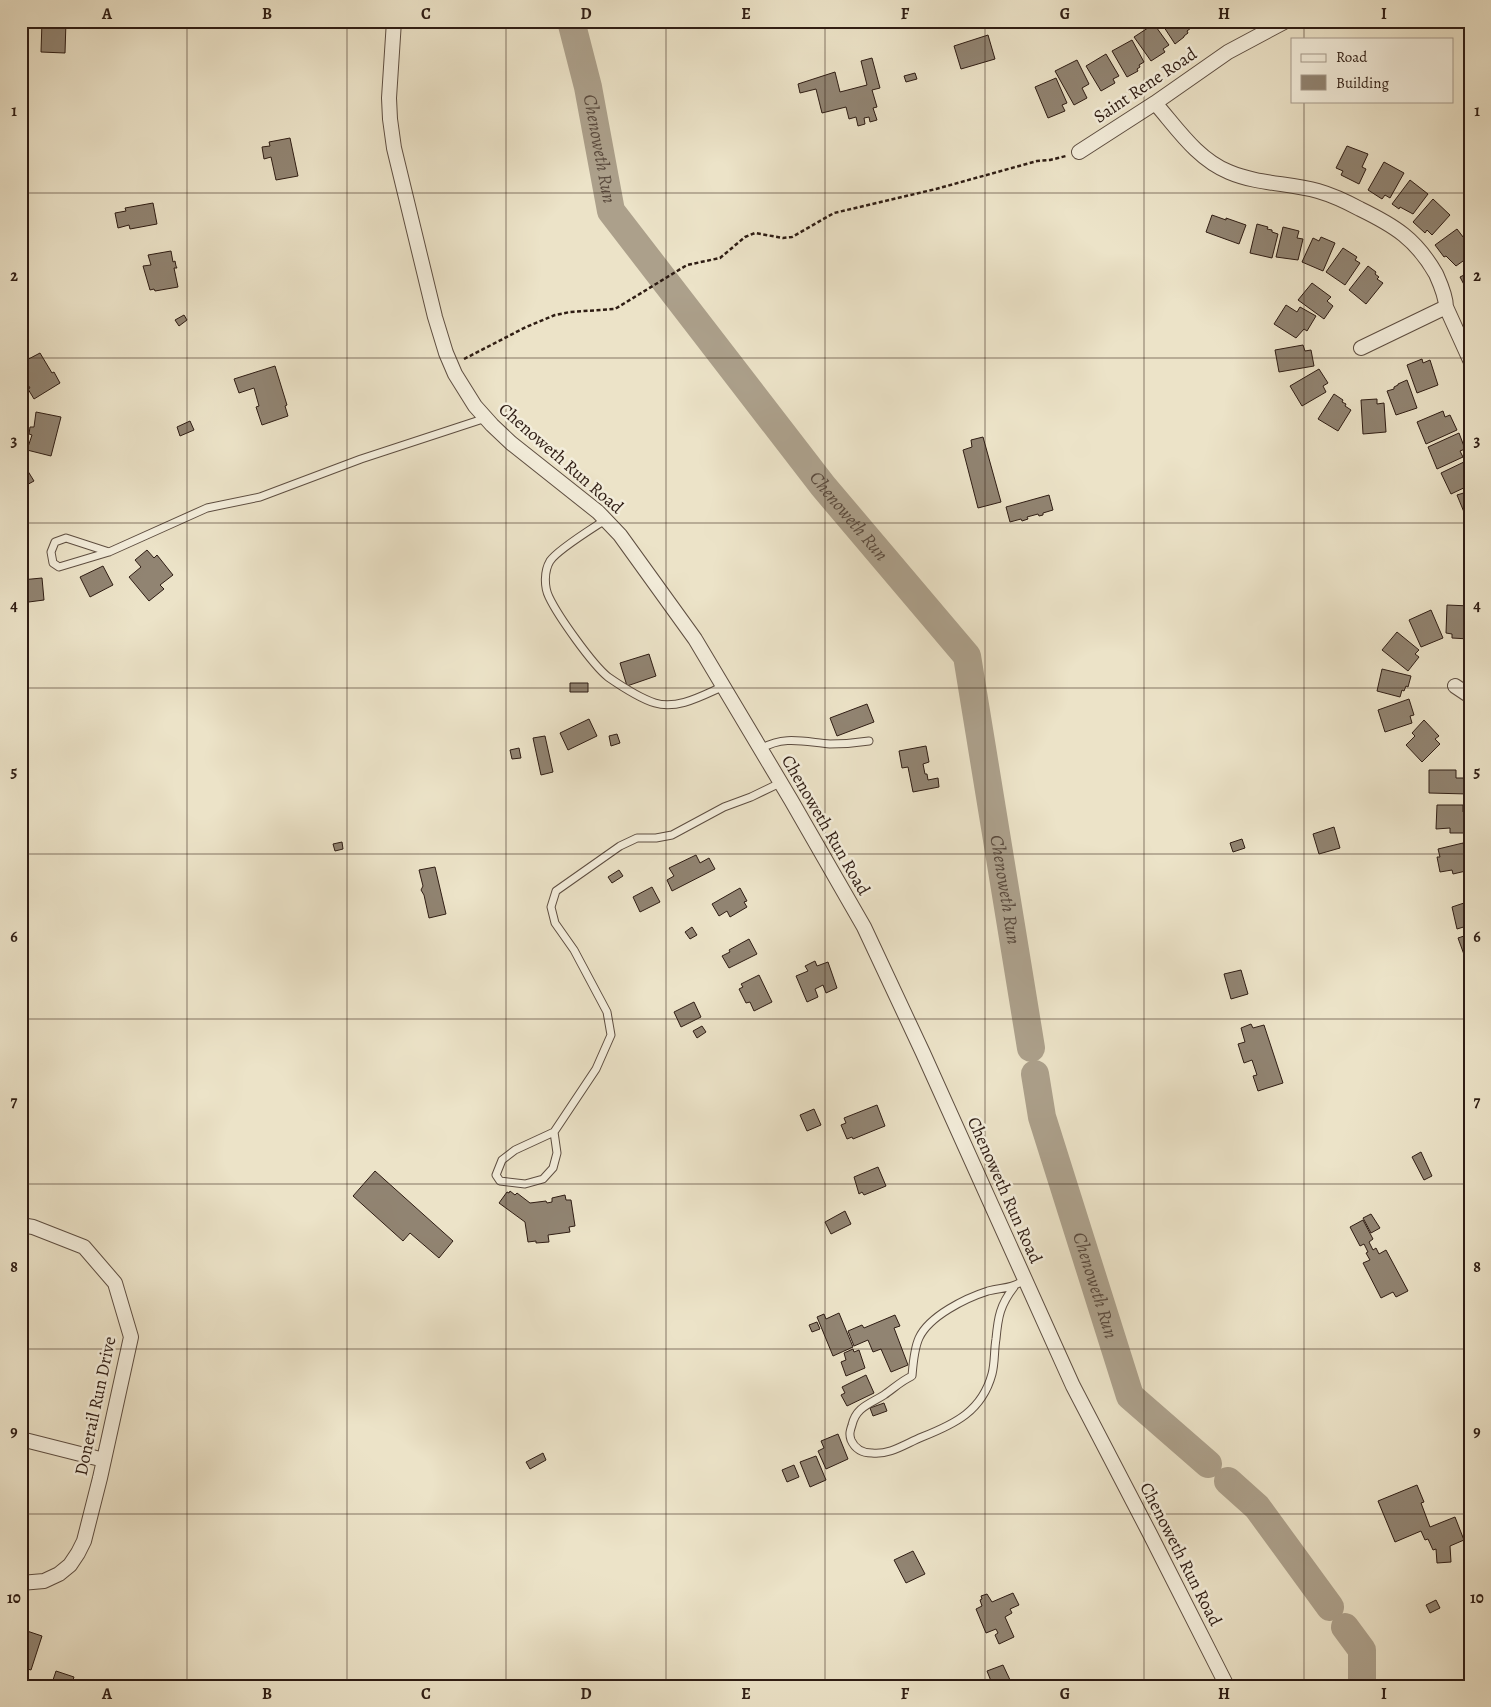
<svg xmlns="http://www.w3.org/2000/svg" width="1491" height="1707" font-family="Alegreya,serif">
<rect width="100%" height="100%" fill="#ece3c8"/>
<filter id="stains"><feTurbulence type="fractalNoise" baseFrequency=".004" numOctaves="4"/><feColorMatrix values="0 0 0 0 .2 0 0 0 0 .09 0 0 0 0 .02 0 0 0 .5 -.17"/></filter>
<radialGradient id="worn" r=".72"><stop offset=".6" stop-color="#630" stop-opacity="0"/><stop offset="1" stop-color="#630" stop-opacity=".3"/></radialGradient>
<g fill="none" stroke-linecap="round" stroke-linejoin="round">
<!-- river -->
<g stroke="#aca08b" stroke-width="28">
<path id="s1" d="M571,21L588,87L611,211L823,486L967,656L1031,1048"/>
<path id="s2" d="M1035,1074L1042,1117L1130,1396L1208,1464"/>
<path d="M1228,1481L1257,1507L1330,1607"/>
<path d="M1345,1627L1362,1650V1686"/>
</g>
</g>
<!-- building -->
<path fill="#918472" stroke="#2f1d14" d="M42,21H66L65,53L41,52Z
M1160,21H1187L1191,28L1187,31L1188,33L1184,36V37L1175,44Z
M1154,24L1169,45L1163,49L1165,52L1151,61L1134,37Z
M988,35L995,59L961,69L954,46Z
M1132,40L1144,62L1139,65L1140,67L1137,69L1138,71L1127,77L1112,51Z
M1106,54L1119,76L1113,79L1115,83L1101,91L1086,66Z
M872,58L880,88L872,90L877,107L873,108L877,120L870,122L869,117L864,118L865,124L858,126L856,117L849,119L846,107L822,113L816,89L800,93L798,84L835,72L840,92L867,85L861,61Z
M1077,60L1089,84L1082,88L1087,98L1074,105L1055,71Z
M915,73L917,79L906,82L904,76Z
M1056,78L1067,103L1062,105L1065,111L1048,118L1035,87Z
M290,138L298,176L276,180L271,157L264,159L262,147L270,146L269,142Z
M1347,146L1368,154L1362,167L1366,169L1359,184L1341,175L1343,171L1336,168Z
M1384,162L1404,173L1390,198L1385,195L1382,199L1368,190Z
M1410,180L1428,194L1413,214L1400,207L1399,209L1392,204Z
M1433,199L1450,215L1432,235L1427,230L1425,233L1413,222Z
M153,203L157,224L130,229L129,225L118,228L115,213L126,211L125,208Z
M1212,215L1226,220V218L1246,225L1239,244L1206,232Z
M1257,224L1268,227L1267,229L1272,230V232L1278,234L1272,258L1250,253Z
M1283,227L1299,231L1297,238L1303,239L1298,260L1276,257Z
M1457,229L1470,246V256L1456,266L1446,256L1444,257L1435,245Z
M1321,237L1335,243L1323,271L1302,262L1313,238L1319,241Z
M1343,248L1357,257L1355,260L1360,263L1345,285L1326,272Z
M171,251L173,262L175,261L176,266L177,268H174L178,287L155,291L154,289L150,290L143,266L151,265L148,255Z
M1368,266L1376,272L1375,274L1379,277L1377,279L1383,283L1366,304L1349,290Z
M1470,272V296L1460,277Z
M1312,283L1331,297L1327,301L1333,306L1324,319L1298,300Z
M1286,305L1297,312L1300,307L1316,316L1307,331L1304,329L1296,338L1274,324Z
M184,315L187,320L179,326L175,320Z
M1303,345L1305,351L1311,350L1314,366L1279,372L1275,350Z
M40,353L52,373L54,372L60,383L34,399L28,389L30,388L21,373V363Z
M1422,359L1423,363L1430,360L1438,385L1417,393L1407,365Z
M275,366L287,405L285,406L288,416L262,425L256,407L259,406L254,388L239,393L234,379Z
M1319,369L1328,383L1323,386L1326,392L1302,406L1290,386Z
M1407,380L1417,408L1396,415L1387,391L1394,389V387L1398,385V384Z
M1334,394L1343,400L1342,402L1346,404L1345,406L1351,410L1338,431L1318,419Z
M1377,399V404L1384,403L1386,432L1363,434L1361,400Z
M1443,411L1445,417L1450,415L1457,430L1426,444L1417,422Z
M36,412L61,417L51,456L27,450L32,435L29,434L30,427H34Z
M190,421L194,430L180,436L177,427Z
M1459,433L1465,449L1460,451L1463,457L1437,469L1428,447Z
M983,437L1001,502L978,508L963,450L972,447L971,440Z
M21,460L34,481L21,488Z
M1466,461L1470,466V485L1451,494L1441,473Z
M1470,491V515L1466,517L1457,495Z
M1049,495L1053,510L1043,513V515L1039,516L1038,514L1027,517L1028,519L1022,521L1021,519L1010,522L1006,507Z
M147,550L154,558L157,555L173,575L160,585L164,589L149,601L129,577L141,567L135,560Z
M103,566L113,585L90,597L80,577Z
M42,578L44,600L21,603V580Z
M1447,605L1470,606L1469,639L1452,638V634L1446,633Z
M1431,610L1443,638L1421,647L1409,620Z
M1397,632L1419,650L1415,654L1419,657L1408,671L1382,650Z
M649,654L656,676L627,686L620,663Z
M1382,669L1411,676L1408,687L1406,686L1404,691L1402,690L1400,697L1377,691Z
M570,683H588V692H570Z
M1409,699L1414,715L1410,716L1412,723L1385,732L1378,710Z
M867,704L874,722L837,736L830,718Z
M589,719L597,736L568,750L560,733Z
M1424,720L1439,736L1435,739L1440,744L1422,762L1406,745L1415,736L1412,733Z
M617,734L620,743L611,746L609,736Z
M545,736L553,772L541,775L533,738Z
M926,746L929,762L923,764L925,774H927L928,780L938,778L939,787L913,792L908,767L902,768L899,751Z
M519,748L521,758L512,759L510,750Z
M1429,770H1456V778H1468V794L1429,793Z
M1437,805H1463V812H1465V816H1466L1467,833H1450V828L1436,829Z
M1334,827L1340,848L1319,854L1313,834Z
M1242,839L1245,848L1233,852L1230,843Z
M342,842L343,849L335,851L333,844Z
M1463,843L1465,850H1467L1470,870L1453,874L1452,870L1440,872L1437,857H1440L1438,849Z
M696,855L700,863L709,858L715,869L672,891L667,880L674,876L669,868Z
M435,867L446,914L429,918L424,895L421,890L423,886L419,870Z
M619,870L623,876L612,883L608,877Z
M652,887L660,902L640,912L633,897Z
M740,888L747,901L744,902L747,907L730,917L727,911L719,916L712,904Z
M1470,901V925L1457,929L1452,907Z
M692,927L697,935L690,939L685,932Z
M1470,934V958L1466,960L1458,938Z
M749,939L757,954L729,968L722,956L730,952L729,950Z
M815,961L817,966L828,962L837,988L826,993L823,985L815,989L818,997L807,1002L796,976L808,971L805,966Z
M1241,970L1248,994L1231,999L1224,974Z
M759,975L772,1002L754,1011L750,1002L746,1003L739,989L743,987L741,984Z
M694,1002L701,1017L681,1027L674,1012Z
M1251,1024L1253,1028L1264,1025L1283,1083L1258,1091L1253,1076L1257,1075L1252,1060L1244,1063L1238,1044L1245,1042L1241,1028Z
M702,1026L706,1032L697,1038L693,1031Z
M877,1105L885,1126L853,1139L852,1137L847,1139L841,1125L846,1123L844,1118Z
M814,1109L821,1125L807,1131L800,1115Z
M1421,1152L1432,1176L1424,1180L1412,1157Z
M878,1167L886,1186L864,1195L862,1192L859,1194L854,1177Z
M375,1171L453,1241L439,1258L410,1233L403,1241L353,1196Z
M510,1191L515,1195L517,1193L530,1203L546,1201L547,1203L552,1202V1198L565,1195L566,1200H571L575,1226L569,1227L570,1232L548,1235L549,1242L536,1243V1241L528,1242L525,1222L499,1203L507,1192L509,1193Z
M845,1211L851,1224L831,1234L825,1222Z
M1371,1214L1380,1228L1371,1233L1363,1218Z
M1363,1220L1373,1239L1369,1242L1373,1250L1376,1248L1379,1254L1386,1250L1408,1291L1396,1297L1393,1292L1381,1298L1363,1263L1370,1260L1366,1253L1368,1252L1364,1244L1360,1246L1350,1227Z
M839,1313L853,1347L833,1356L817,1317L824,1314L826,1319Z
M895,1315L900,1326L894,1328L908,1365L891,1372L881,1349L873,1352L868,1340L854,1346L848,1331L862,1325L864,1328Z
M817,1322L820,1329L812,1332L809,1325Z
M853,1349L854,1352L859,1350L865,1368L846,1376L841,1362L846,1360L844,1353Z
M866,1375L874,1393L847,1406L841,1395L845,1393L842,1387Z
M884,1403L887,1411L873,1416L870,1408Z
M838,1434L848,1459L826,1469L818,1451L824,1448L821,1441Z
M543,1453L546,1460L530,1469L526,1462Z
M816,1456L826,1480L810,1487L800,1462Z
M794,1465L799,1477L787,1482L782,1470Z
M1417,1485L1424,1502L1421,1503L1430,1527L1455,1517L1464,1540L1450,1546L1451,1562L1437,1563L1436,1549L1433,1550L1428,1539L1425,1540L1421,1531L1395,1542L1378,1501Z
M913,1551L925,1574L906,1583L894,1560Z
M1013,1593L1019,1605L1010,1609L1012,1613L1005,1617L1014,1637L999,1644L995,1635L998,1633L996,1629L986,1633L976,1609L982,1606L980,1600L982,1599L981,1596L987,1594L992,1602Z
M1436,1600L1440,1608L1430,1613L1426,1605Z
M21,1629L42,1636L31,1670L21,1667Z
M1003,1665L1010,1680L993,1686L987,1671Z
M56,1671L74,1677L71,1686H51Z"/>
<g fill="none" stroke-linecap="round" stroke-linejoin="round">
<!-- service casing -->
<g stroke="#5e4e41" stroke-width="9">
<path id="service" d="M605,520C593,528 557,550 550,561C544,571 544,587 549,597C558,616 592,664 608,677C621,686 639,698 655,703C678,710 703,695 724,686
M109,552L66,538L55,542L51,552L53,563L59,567L109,552L207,508L260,497L361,459L486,418
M761,749C783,735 805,742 830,744C843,744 856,743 869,741
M554,1132L515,1150L502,1160L496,1175L500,1181L525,1184L543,1179L553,1168L557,1153L554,1132L596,1069L611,1035L607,1012L574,950L555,923L551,907L556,891L620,846L637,838H656L672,835L724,807L751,797L780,783
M1014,1287C1000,1305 998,1317 996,1339C994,1350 995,1363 992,1374C982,1411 955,1424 922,1437C905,1444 890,1455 872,1453C862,1453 855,1449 851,1440C849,1434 850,1431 852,1425C856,1407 870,1404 884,1395C893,1389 901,1381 912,1376C913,1364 914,1349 919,1338C929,1316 966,1298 988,1291C1004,1287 1010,1289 1025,1280"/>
</g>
<!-- minor casing -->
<g stroke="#5e4e41" stroke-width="16">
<path id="minor" d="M394,21L389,98L390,119L394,148L435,317L446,353L455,374L475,406L492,425L511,443L598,512L620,535L695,639L791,800L864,927L923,1053L1073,1386L1150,1534L1227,1686
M1155,103C1177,128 1197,159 1229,172C1257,184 1289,183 1318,191C1332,195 1347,202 1360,209C1395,226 1416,239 1436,274C1440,283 1446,296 1446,307L1470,360
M1079,152L1155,103L1228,52L1286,21
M1361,348L1446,307
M1455,686L1470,696
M21,1225L33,1227L84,1247L115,1283L131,1337L100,1478L84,1541L78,1553L70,1565L59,1574L44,1581L21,1583
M21,1439L104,1460"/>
</g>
<!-- path -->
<path stroke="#2f1d14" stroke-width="2.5" stroke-dasharray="4 2.5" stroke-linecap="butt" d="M464,359L526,327L555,315L570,312L615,309L687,265L720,258L745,237L755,233L783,238L792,237L834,213L936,189L1037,161L1050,160L1066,156"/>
<!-- service -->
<use href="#service" stroke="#f3eddb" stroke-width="7"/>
<!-- minor -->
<use href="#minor" stroke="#f3eddb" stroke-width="14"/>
</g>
<!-- grid -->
<path fill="none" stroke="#2f1d14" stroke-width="1" stroke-opacity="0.55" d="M187,21V1686M347,21V1686M506,21V1686M666,21V1686M825,21V1686M985,21V1686M1144,21V1686M1304,21V39M1304,101V1686M21,193H1470M21,358H1470M21,523H1470M21,688H1470M21,854H1470M21,1019H1470M21,1184H1470M21,1349H1470M21,1514H1470"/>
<g text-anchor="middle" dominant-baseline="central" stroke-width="5" stroke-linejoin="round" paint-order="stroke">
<!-- street labels -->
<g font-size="18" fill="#2f1d14" stroke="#f3eddb">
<text transform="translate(1145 85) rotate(-34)">Saint Rene Road</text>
<text transform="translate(561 458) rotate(41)">Chenoweth Run Road</text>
<text transform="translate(826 825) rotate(60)">Chenoweth Run Road</text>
<text transform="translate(1005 1190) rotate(66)">Chenoweth Run Road</text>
<text transform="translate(95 1406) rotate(-78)">Donerail Run Drive</text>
<text transform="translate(1181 1554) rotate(63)">Chenoweth Run Road</text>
</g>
<!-- water labels -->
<g font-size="19" font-style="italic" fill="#5b4b3e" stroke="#f3eddb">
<text stroke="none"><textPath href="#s1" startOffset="131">Chenoweth Run</textPath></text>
<text stroke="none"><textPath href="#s1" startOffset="581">Chenoweth Run</textPath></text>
<text stroke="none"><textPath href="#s1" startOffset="1001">Chenoweth Run</textPath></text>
<text stroke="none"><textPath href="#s2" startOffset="220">Chenoweth Run</textPath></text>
</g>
</g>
<!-- margin -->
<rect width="1491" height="1707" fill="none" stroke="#ece3c8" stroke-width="55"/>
<!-- legend -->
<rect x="1291" y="38" width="162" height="65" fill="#f3eddb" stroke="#a59a8b"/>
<rect x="1301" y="54" width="25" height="8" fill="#f3eddb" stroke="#a59a8b"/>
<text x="1336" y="62" font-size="15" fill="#2f1d14">Road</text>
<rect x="1301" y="75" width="25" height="15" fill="#918472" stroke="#a59a8b"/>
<text x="1336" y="88" font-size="15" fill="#2f1d14">Building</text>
<rect x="28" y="28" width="1436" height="1652" fill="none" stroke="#2f1d14" stroke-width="2"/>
<g font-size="16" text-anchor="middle" font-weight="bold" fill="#2f1d14">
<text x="107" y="19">A</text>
<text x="267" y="19">B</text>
<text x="426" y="19">C</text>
<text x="586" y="19">D</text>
<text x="746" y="19">E</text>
<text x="905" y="19">F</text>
<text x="1065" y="19">G</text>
<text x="1224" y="19">H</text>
<text x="1384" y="19">I</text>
<text x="14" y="116">1</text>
<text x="1477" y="116">1</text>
<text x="14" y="281">2</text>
<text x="1477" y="281">2</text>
<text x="14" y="446">3</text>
<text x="1477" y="446">3</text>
<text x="14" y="611">4</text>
<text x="1477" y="611">4</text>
<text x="14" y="777">5</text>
<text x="1477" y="777">5</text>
<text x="14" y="942">6</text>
<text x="1477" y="942">6</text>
<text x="14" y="1107">7</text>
<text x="1477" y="1107">7</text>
<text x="14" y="1272">8</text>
<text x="1477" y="1272">8</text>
<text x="14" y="1437">9</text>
<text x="1477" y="1437">9</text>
<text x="14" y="1603">10</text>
<text x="1477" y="1603">10</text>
<text x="107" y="1699">A</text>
<text x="267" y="1699">B</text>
<text x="426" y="1699">C</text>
<text x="586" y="1699">D</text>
<text x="746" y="1699">E</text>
<text x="905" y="1699">F</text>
<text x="1065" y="1699">G</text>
<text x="1224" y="1699">H</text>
<text x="1384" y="1699">I</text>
</g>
<rect width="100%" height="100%" filter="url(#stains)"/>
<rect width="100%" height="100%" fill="url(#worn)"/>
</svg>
